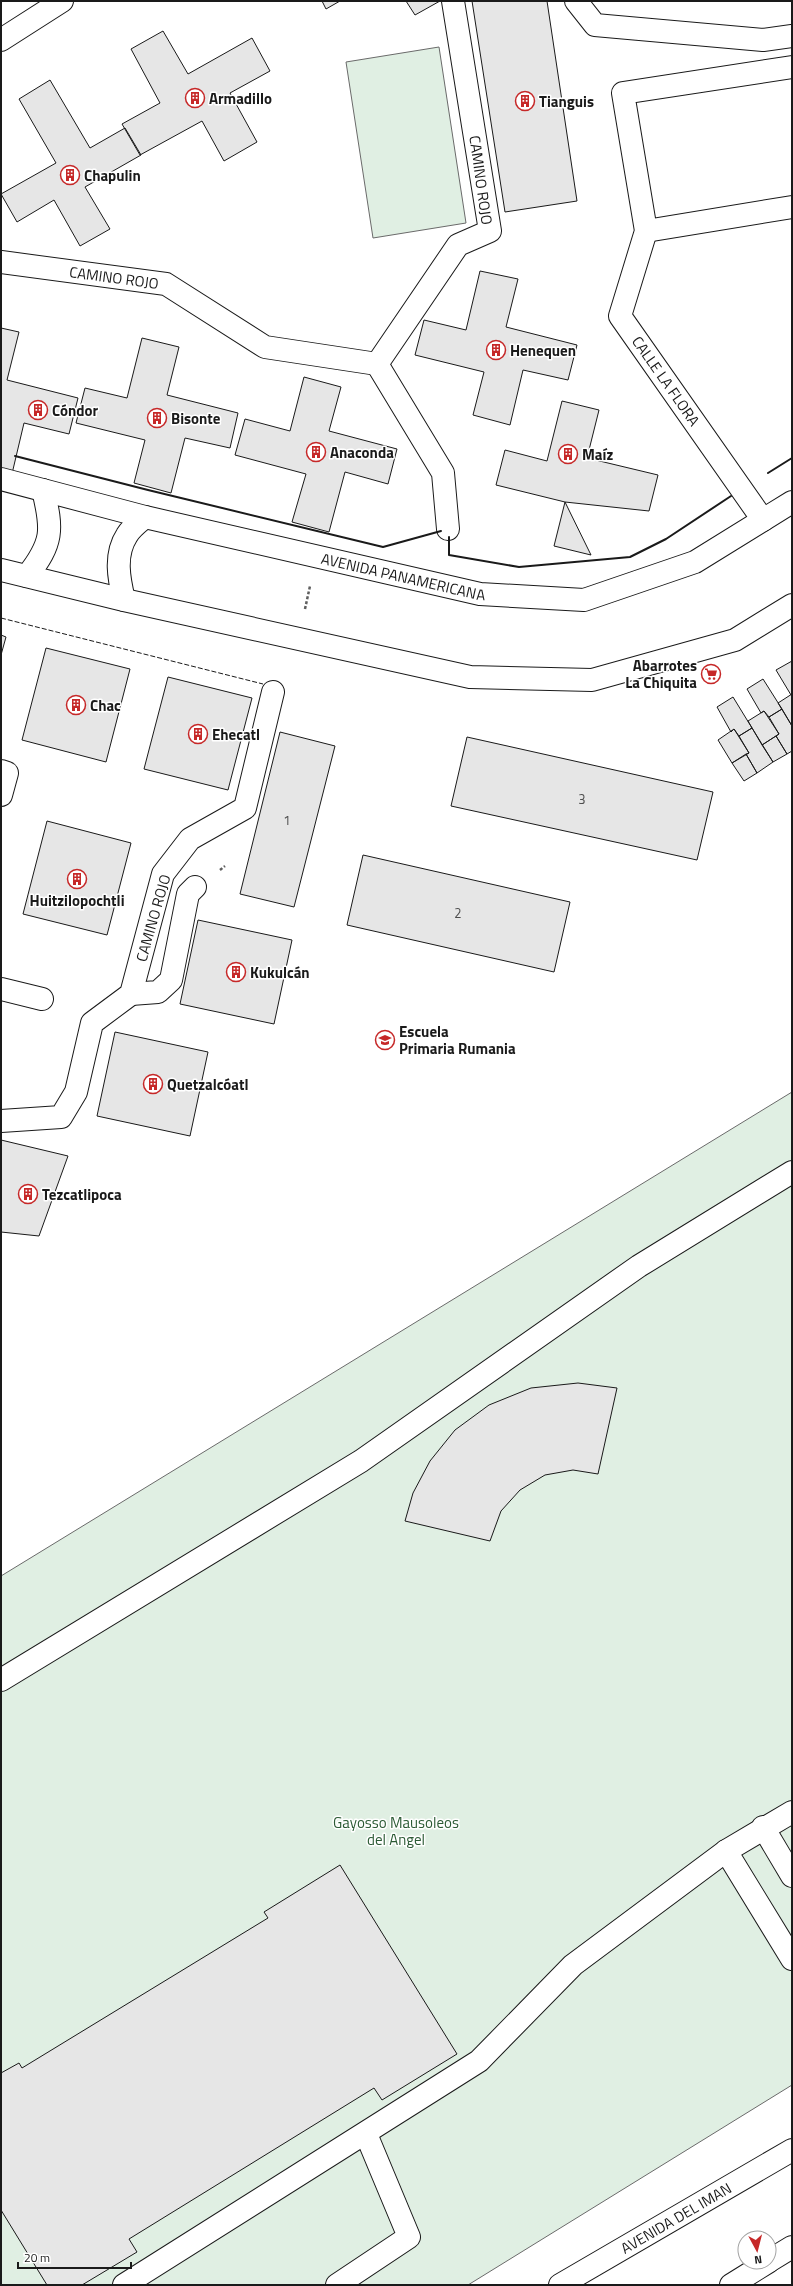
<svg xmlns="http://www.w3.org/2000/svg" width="793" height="2286" font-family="'Titillium Web',sans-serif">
<rect width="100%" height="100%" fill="#fff"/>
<!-- green -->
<path fill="#e0efe3" stroke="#6a6a6a" d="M439,47L466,223L373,238L346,62Z
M792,1092V2085L468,2285H1V1576Z"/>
<!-- building -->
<path fill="#e6e6e6" stroke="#1a1a1a" d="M322,1H340L326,9Z
M406,1H440L415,15Z
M472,1H547L577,201L505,212Z
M163,31L188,74L252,38L270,71L230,93L257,142L224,161L202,121L140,155L122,124L160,103L131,49Z
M50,80L90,148L125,128L141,155L85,187L110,229L80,246L54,200L17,222L1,194L56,163L19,99Z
M480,271L518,279L506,327L577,345L568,380L523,370L510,425L473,415L484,372L415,355L424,320L466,330Z
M1,328L19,332L7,380L78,398L69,434L24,423L11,478L1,475Z
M142,338L179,347L167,395L238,413L230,448L185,438L171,493L134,483L145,440L76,423L85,388L127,398Z
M304,377L341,387L329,431L397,449L388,484L345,472L329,532L292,522L306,474L235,455L245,419L290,431Z
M562,401L599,410L587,458L658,475L649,511L565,502L496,485L505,450L547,461Z
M565,502L591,555L554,546Z
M1,635L6,637L1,655Z
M46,648L130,669L106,762L22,740Z
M792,661V694L791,695L776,670Z
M168,677L252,698L228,790L144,769Z
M763,679L782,709L769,717L764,711L761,713L747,689Z
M792,694V726L778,703Z
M733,697L752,728L739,736L734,729L731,732L717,707Z
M782,709L792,726V751L787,754L776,736L779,734L769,717Z
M764,711L779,734L762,745L748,721Z
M752,728L773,762L757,773L746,754L749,753L739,736Z
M734,729L749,753L732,763L718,740Z
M280,732L335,746L294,907L240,894Z
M776,736L787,754L773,762L762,745Z
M467,737L713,792L697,860L451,806Z
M746,754L757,773L744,781L732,763Z
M47,821L131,843L107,935L23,914Z
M363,855L570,902L554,972L347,925Z
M198,920L292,940L274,1024L180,1004Z
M115,1032L208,1052L190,1136L97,1116Z
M1,1140L68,1156L39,1236L1,1232Z
M578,1383L617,1388L598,1474L573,1470L545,1475L520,1490L501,1511L490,1541L405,1521L413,1493L430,1461L455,1430L489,1405L531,1388Z
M340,1865L457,2054L382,2100L374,2088L129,2239L137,2252L82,2285H47L1,2210V2073L19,2063L22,2068L268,1918L264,1912Z"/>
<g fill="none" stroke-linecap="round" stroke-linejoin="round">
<!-- minor casing -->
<g stroke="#1a1a1a" stroke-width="24">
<g id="minor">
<path d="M576,1L595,25L763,40L792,36"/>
<path d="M1,40L62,1"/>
<path d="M646,231L792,207"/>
<path id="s1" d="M1,262L166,284L265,347L377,364L458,245L490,231L453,1"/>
<path d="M377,364L443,473L448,529"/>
<path id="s2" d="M1,479L145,517L480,594L584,600L695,562L792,502"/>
<path d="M763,520L620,316L646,231L623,93L792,67"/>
<path d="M1,570L124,600L470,677L592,680L735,640L792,605"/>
<path d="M27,576C53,543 53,530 43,490"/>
<path d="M124,600C119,579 114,555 127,535C131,528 139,522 145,517"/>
<path d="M1,771L7,773L1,795"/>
<path d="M1,989L42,999"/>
<path d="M131,994L158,992L171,980L188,894L195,887"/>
<path d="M1,1121L61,1117L76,1092L92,1023L131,994L163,874L190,839L245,808L273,692"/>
<path d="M1,1680L361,1461L639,1266L792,1172"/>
<path d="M763,1827L792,1876"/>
<path d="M726,1851L792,1959"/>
<path d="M124,2285L479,2061L573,1965L726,1851L792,1812"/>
<path d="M337,2285L409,2237L366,2134"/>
</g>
</g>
<!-- major casing -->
<g stroke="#1a1a1a" stroke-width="24">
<g id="major">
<path d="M769,2261L792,2247"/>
<path id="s3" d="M560,2285L792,2150"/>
<path d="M731,2285L768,2262"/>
</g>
</g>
<!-- path -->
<path stroke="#5f5f5f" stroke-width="2.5" stroke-dasharray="3 2" stroke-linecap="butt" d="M305,609L310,586
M220,870L225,866"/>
<!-- minor -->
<use href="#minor" stroke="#fff" stroke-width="22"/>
<!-- major -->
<use href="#major" stroke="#fff" stroke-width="22"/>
<!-- fence -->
<path stroke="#1a1a1a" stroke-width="1" stroke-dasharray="5 2" stroke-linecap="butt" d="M1,618L263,684"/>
<!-- wall -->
<path stroke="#1a1a1a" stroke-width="2" d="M15,456L148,490L383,547L441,531
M768,473L792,458
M449,537V555L519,567L630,557L666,539L731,496"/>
</g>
<!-- icons -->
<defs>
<g id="building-ring" transform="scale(1)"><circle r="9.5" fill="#fff" stroke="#c62828" stroke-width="1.5"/><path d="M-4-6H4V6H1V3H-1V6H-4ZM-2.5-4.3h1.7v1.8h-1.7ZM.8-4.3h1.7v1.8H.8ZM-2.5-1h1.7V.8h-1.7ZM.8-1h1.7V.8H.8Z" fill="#c62828"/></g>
<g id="supermarket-ring" transform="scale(1)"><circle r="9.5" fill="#fff" stroke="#c62828" stroke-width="1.5"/><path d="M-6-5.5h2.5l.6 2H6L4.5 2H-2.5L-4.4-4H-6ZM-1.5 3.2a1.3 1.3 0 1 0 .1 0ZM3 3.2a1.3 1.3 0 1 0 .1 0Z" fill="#c62828"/></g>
<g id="school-ring" transform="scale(1)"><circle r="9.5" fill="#fff" stroke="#c62828" stroke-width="1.5"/><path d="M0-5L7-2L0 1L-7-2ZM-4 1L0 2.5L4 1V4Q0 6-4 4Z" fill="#c62828"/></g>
</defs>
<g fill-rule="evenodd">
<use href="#building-ring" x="195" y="98"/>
<use href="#building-ring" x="525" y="101"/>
<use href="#building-ring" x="70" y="175"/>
<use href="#building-ring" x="496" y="350"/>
<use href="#building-ring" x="38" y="410"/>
<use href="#building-ring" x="157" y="418"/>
<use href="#building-ring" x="316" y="452"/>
<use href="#building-ring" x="568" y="454"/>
<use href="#supermarket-ring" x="711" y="674"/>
<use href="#building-ring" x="76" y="705"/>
<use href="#building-ring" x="198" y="734"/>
<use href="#building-ring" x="77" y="879"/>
<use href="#building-ring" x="236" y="972"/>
<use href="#school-ring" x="385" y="1040"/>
<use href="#building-ring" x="153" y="1084"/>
<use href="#building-ring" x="28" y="1194"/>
</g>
<g text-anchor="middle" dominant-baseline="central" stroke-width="3" stroke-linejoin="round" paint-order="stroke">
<!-- number labels -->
<g font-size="13" fill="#4d4d4d">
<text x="582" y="799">3</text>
<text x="287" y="820">1</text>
<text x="458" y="913">2</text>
</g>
<!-- poi labels -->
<g font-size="15" font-weight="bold" fill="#1a1a1a" stroke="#fff" text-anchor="start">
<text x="209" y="98">Armadillo</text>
<text x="539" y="101">Tianguis</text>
<text x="84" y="175">Chapulin</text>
<text x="510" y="350">Henequen</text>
<text x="52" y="410">Cóndor</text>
<text x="171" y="418">Bisonte</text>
<text x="330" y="452">Anaconda</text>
<text x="582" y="454">Maíz</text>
<text x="697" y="665" text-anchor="end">Abarrotes<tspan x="697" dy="17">La Chiquita</tspan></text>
<text x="90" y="705">Chac</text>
<text x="212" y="734">Ehecatl</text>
<text x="77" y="900" text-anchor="middle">Huitzilopochtli</text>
<text x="250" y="972">Kukulcán</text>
<text x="399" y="1031">Escuela<tspan x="399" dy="17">Primaria Rumania</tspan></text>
<text x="167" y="1084">Quetzalcóatl</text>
<text x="42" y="1194">Tezcatlipoca</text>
</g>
<!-- street labels -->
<g font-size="15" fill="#1a1a1a" stroke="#fff">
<text transform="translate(481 180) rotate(82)">CAMINO ROJO</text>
<text stroke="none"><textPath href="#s1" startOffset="114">CAMINO ROJO</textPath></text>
<text transform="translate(666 381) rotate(55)">CALLE LA FLORA</text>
<text stroke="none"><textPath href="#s2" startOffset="414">AVENIDA PANAMERICANA</textPath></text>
<text transform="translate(153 918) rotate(-74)">CAMINO ROJO</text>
<text stroke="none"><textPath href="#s3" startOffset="134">AVENIDA DEL IMAN</textPath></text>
</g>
<!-- park labels -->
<g font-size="15" fill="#2b5a34" stroke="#fff">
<text x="396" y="1822">Gayosso Mausoleos<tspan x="396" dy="17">del Angel</tspan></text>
</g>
</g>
<!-- border -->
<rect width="793" height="2286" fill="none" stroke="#1a1a1a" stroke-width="4"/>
<!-- north arrow -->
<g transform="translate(757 2250) rotate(173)"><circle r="19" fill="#ffffff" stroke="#a3a3a3"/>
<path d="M0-3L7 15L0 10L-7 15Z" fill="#c62828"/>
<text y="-6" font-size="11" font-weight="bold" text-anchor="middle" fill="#1a1a1a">N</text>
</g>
<!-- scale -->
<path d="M18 2262v6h113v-6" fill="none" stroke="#1a1a1a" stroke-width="2"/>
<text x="24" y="2262" font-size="12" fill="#1a1a1a" stroke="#ffffff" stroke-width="3" paint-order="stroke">20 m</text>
</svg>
